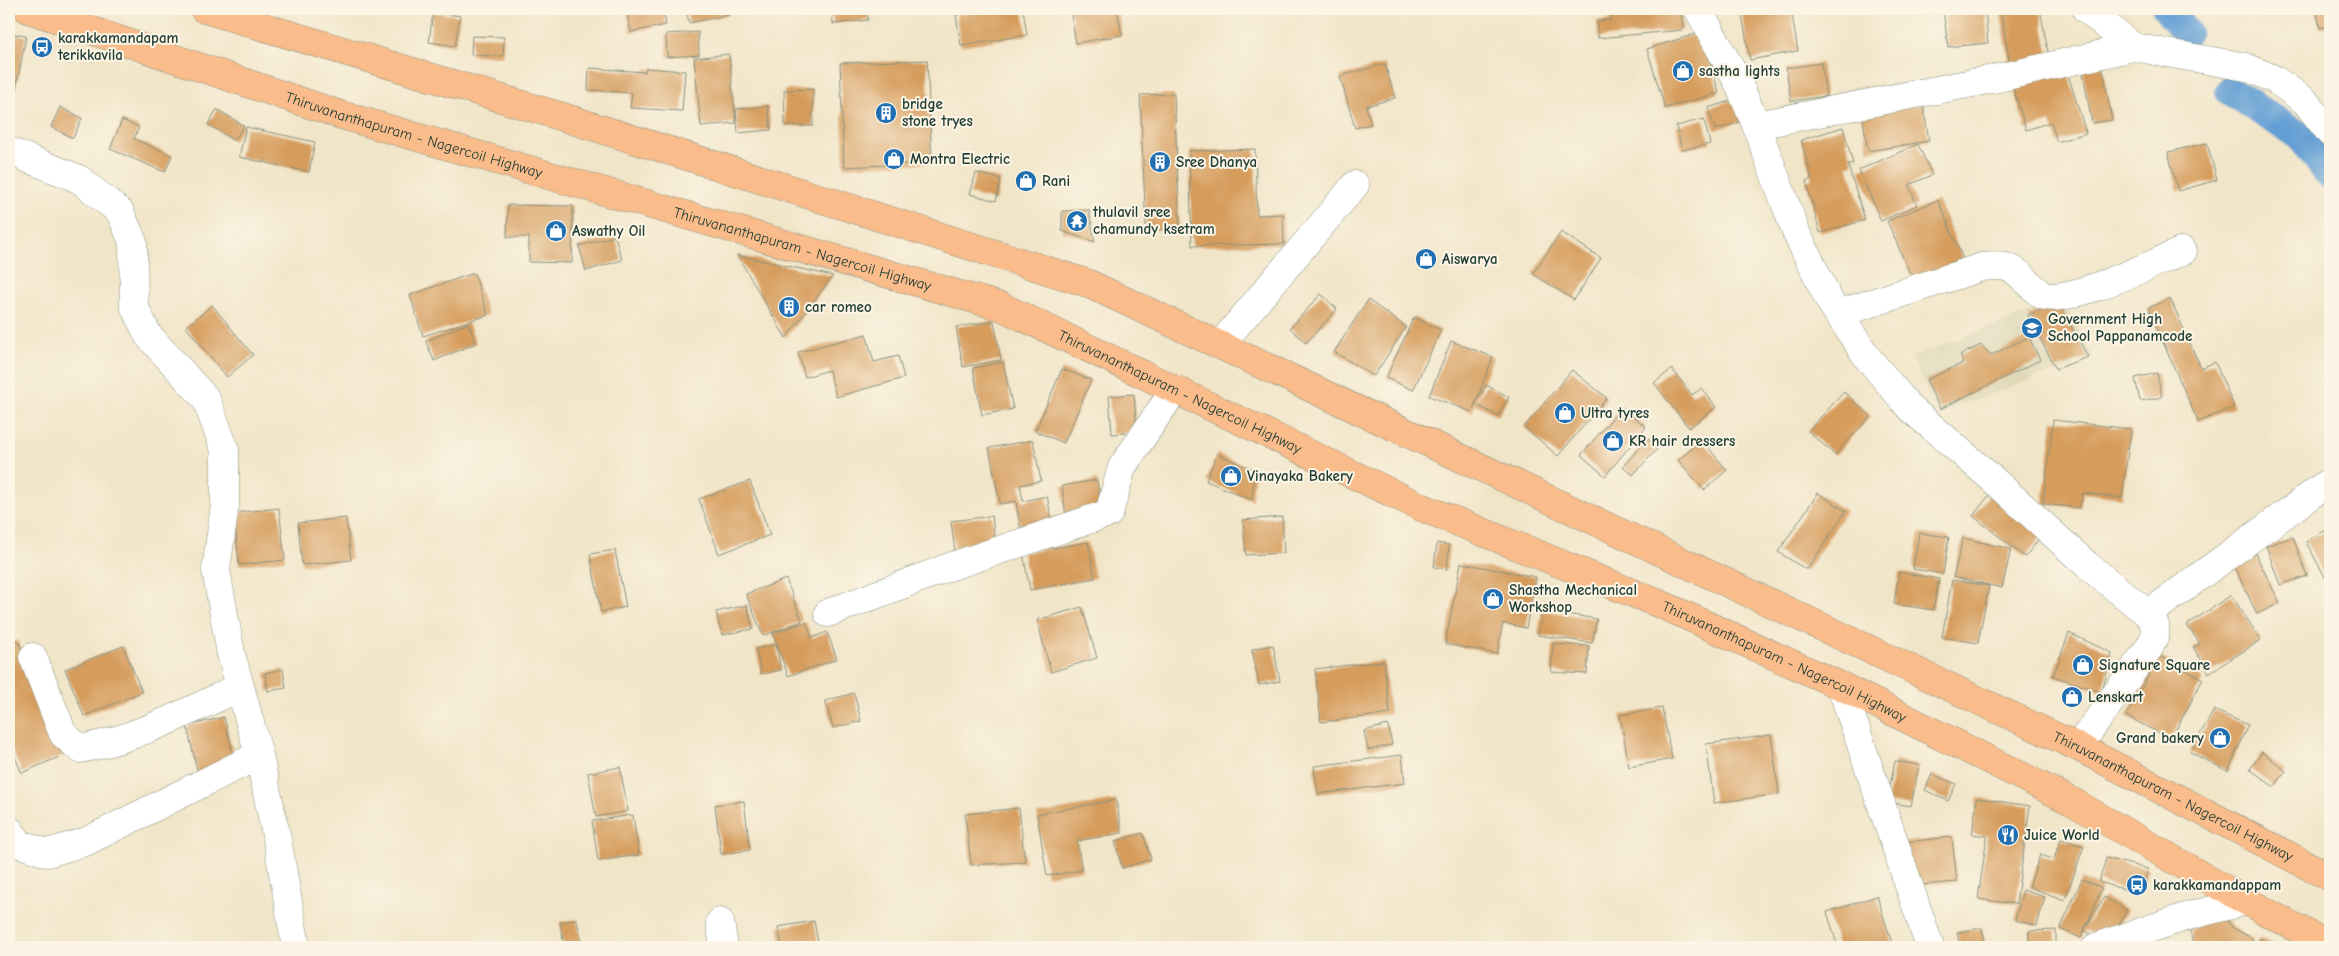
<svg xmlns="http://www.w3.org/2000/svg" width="2339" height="956" font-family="'Comic Neue',sans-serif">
<rect width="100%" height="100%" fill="#fcf5e5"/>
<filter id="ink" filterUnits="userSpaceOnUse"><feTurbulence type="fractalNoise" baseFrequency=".02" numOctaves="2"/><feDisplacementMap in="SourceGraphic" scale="10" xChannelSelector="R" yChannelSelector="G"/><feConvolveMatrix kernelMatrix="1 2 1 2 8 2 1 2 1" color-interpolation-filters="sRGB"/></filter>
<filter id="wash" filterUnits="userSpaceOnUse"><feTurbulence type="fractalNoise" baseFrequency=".0096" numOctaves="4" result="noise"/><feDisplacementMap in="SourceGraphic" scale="20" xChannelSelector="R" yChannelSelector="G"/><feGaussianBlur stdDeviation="1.12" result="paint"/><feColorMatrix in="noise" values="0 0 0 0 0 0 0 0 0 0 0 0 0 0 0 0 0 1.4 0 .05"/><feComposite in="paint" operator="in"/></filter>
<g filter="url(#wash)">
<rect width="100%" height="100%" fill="#f1e5c8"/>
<!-- built -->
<path fill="#dfd8b7" d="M2062,300L2094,357L1938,413L1911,357Z"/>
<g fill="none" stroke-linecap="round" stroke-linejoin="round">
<!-- canal -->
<path stroke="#639fd4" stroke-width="30" d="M2167,9L2186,32
M2230,91L2303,138L2330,176"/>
</g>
<g id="blocks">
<!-- building -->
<path fill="#d59c5c" d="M626,9H663L666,25L631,32Z
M686,9H728L729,15L689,23Z
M832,9H867L868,20L833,24Z
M990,9H1023L1027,35L961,46L956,15Z
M1070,9H1117L1122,35L1076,43Z
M1610,9H1681L1683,30L1598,38L1597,21L1611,20Z
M1777,9H1791L1798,51L1750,60L1742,15Z
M1943,9H1985L1988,43L1948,47Z
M2000,9H2040L2049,57L2010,65Z
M2316,9H2330V26L2320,28Z
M433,12L460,16L455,46L429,42Z
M698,32L699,55L667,57L666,34Z
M1702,32L1719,93L1665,108L1647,49Z
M9,33L26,36L10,119L9,118Z
M472,36L504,37L503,56L471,55Z
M729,54L736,123L701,126L694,58Z
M927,60L932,163L844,167L840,63Z
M1821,63L1826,96L1791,101L1786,68Z
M1385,64L1395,98L1366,106L1371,124L1355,128L1340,76Z
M2102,64L2112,120L2092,123L2082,67Z
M589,68L645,72L646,68L685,71L682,111L630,108L632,93L588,90Z
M2067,71L2086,133L2057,142L2051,122L2026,130L2013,88Z
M813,89V126H785L784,90Z
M1174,94L1180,229L1146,230L1140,95Z
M1736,99L1743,121L1715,130L1708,108Z
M1923,104L1929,141L1868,151L1862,114Z
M768,106L771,130L738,133L736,109Z
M60,107L82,118L73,138L51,127Z
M217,109L244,126L234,141L208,124Z
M1704,119L1710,144L1682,150L1676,126Z
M122,120L139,127L134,139L172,155L165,172L110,149Z
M246,127L315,142L309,172L239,157Z
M1843,127L1853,164L1848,165L1865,220L1820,233L1806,181L1812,179L1801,140Z
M2207,143L2217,180L2178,191L2168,152Z
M1918,144L1932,175L1909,185L1917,205L1881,221L1859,170Z
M1255,149L1257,215L1283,214L1284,244L1192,246L1189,151Z
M976,173L1001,179L996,201L970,194Z
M1938,200L1965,264L1915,285L1887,221Z
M508,205L573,206L572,263L529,262V237H507Z
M1089,210L1095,242L1062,231V211Z
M1561,232L1601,258L1574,300L1533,274Z
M615,236L622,260L586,271L579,246Z
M737,255L833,276L786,338Z
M474,273L488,315L423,336L410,295Z
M1321,294L1337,309L1306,343L1290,328Z
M2170,298L2201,368L2215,362L2234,407L2198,422L2148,308Z
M1368,300L1406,327L1374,376L1334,352Z
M2059,303L2088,357L2056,369L2028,315Z
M212,305L253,355L227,377L186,327Z
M1414,317L1441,330L1413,390L1386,378Z
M994,321L1001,360L963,367L956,327Z
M468,323L476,343L434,361L426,341Z
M866,334L874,362L898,356L904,378L836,397L829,370L805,377L798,352Z
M2029,337L2040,360L1940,409L1926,380L1963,363L1960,355L1981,345L1991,355Z
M1451,341L1493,357L1472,412L1429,396Z
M1003,362L1013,409L982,415L973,368Z
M1062,369L1091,380L1064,443L1035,431Z
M1672,369L1692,395L1702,388L1716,407L1689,428L1654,383Z
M1572,370L1607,398L1558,456L1524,427Z
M2157,373L2162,397L2140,401L2135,378Z
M1486,385L1509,397L1498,416L1475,404Z
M1844,392L1871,416L1835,455L1808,431Z
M1134,394L1137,432L1112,434L1109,396Z
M1622,407L1646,427L1605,476L1581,455Z
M2053,420L2131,429L2122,498L2083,493L2080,508L2043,504Z
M1648,439L1658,448L1633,475L1623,466Z
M1033,440L1041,481L1020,485L1023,501L1047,496L1053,526L1021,532L1016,501L1000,504L989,448Z
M1702,440L1727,470L1704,490L1678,460Z
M1217,454L1255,470L1252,500L1206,481Z
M1097,480L1102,511L1066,517L1062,486Z
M750,481L770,535L719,554L699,499Z
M1818,493L1846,511L1807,570L1778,552Z
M1990,494L2042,535L2025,557L1973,516Z
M279,508L285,560L239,565L234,513Z
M992,516L996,547L955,552L951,521Z
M1282,517L1284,553L1246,555L1243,520Z
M346,518L351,560L302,565L298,523Z
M2326,530L2330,538V586L2306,542Z
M1919,533L1949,537L1943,574L1913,569Z
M2293,537L2307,576L2280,585L2266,546Z
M1963,538L2011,549L2002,588L1953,577Z
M1088,542L1095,578L1030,590L1023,553Z
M1437,543L1449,545L1447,569L1434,567Z
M615,550L626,607L601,612L590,554Z
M2255,553L2280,603L2257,614L2233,564Z
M1461,563L1536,577L1526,628L1503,623L1497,654L1445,644Z
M1899,572L1939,579L1933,610L1894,604Z
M786,579L802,621L763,636L746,594Z
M1952,580L1989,586L1978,643L1942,637Z
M2231,595L2261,640L2209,673L2193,647L2200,644L2187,625Z
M747,605L753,629L722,635L716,612Z
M1082,607L1097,658L1051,672L1037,620Z
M1542,610L1597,619L1592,643L1538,635Z
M806,622L812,638L827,632L837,659L788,676L773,633Z
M2069,633L2112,653L2102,692L2053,676Z
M18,640L66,754L22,773L9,743V643Z
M776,644L781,670L761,674L756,649Z
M1553,644L1589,646L1587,674L1551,672Z
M1273,645L1280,681L1259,685L1252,649Z
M123,646L142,692L84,716L65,669Z
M2159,656L2203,679L2171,739L2126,716Z
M1384,661L1390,714L1321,722L1315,669Z
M283,669L286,688L268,691L265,673Z
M854,693L861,721L833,728L825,701Z
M1662,708L1672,759L1629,767L1620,715Z
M2214,710L2248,725L2228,771L2190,752Z
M224,717L236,765L198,774L187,726Z
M1388,725L1392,745L1368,750L1364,731Z
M1771,735L1779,794L1714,803L1706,744Z
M2262,752L2286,771L2274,787L2250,769Z
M1402,755L1405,783L1318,794L1314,766Z
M1895,761L1919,765L1911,806L1887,802Z
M620,767L628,811L596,817L588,773Z
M1932,774L1956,784L1948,801L1925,790Z
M1977,798L2030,806L2016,904L1978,899L1987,836L1972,834Z
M1116,800L1122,833L1077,841L1082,870L1047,876L1037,814Z
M744,801L750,850L721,854L715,805Z
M1019,808L1025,862L971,865L965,814Z
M633,815L639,855L598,861L592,821Z
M1143,833L1151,859L1122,868L1115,841Z
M1952,837L1957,882L1909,886L1905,842Z
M2061,839L2084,846L2065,900L2029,887L2040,855L2054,859Z
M2106,858L2148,869L2140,894L2099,882Z
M2082,879L2102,888L2081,938L2060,929Z
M2023,890L2045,897L2037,926L2015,920Z
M1877,896L1892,943L1880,947H1838L1827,912Z
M2104,897L2127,910L2108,943L2084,930Z
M2224,916L2232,927L2253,939L2249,947H2193L2191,932L2203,918Z
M577,919L582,947H564L560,922Z
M814,921L819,947H782L778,927Z
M1982,928L1986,947H1960L1957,932Z
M2056,930V947H2029V931Z
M2260,938L2276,947H2255Z
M257,943L258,947H228V946Z"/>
</g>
</g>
<g filter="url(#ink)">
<use href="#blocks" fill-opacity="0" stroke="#88917e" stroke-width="1"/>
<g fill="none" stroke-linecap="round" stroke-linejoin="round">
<!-- minor casing -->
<g stroke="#88917e" stroke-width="29">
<path id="minor" d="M1698,9L1737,80L1756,125L1796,232L1829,300L1867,357L1910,408L1997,483L2087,565L2148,614L2155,625V636L2149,648L2078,747
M2086,9L2133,47L2246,67L2274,79L2305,101L2330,133
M1756,125L1998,78L2133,47
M9,151L79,179L120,212L133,242L134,306L148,335L206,399L225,450V505L216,570L231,654L259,755L278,844L296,947
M1838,314L1982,267C2011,264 2012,267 2033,287C2036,290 2040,295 2044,296C2072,303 2153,263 2183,251
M1220,345L1355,185
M828,613L952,566L1109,513L1122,467L1175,389
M2148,614L2330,481
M33,657L63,734L80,749C136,739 189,711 240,687
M1841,686L1930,947
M9,830L20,844L47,853L85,842L259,755
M720,922L724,947
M2096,947L2185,917L2246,901"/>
</g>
<!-- major casing -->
<g stroke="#88917e" stroke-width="29">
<g id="major">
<path id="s1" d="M28,9L341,115L1002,307L1421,507L1667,607L1841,686L2073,802L2246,901L2330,946"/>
<path id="s2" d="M204,9L563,117L1087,283L2078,747L2330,877"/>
</g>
</g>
<!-- minor -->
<use href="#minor" stroke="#fff" stroke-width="28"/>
<!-- major -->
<use href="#major" stroke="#fabc8b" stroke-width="28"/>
</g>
</g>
<!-- icons -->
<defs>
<g id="bus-disc" transform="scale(1.125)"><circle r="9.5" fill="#1f6fb2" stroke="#fcf5e5"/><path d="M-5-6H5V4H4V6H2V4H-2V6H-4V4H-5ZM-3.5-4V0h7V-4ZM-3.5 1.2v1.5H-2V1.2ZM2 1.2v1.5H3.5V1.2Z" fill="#fff"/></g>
<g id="shop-disc" transform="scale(1.125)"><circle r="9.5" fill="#1f6fb2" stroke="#fcf5e5"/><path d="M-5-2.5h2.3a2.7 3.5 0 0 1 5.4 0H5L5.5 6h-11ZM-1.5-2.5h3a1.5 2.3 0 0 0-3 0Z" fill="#fff"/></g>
<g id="building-disc" transform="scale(1.125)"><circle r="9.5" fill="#1f6fb2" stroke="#fcf5e5"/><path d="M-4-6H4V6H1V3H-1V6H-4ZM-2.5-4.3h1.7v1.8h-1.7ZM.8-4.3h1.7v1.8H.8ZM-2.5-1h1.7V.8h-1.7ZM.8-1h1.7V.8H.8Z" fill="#fff"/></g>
<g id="temple-disc" transform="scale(1.125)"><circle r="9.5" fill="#1f6fb2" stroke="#fcf5e5"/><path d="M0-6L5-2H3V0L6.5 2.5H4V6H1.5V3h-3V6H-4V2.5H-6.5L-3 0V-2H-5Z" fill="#fff"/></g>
<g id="school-disc" transform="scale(1.125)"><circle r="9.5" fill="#1f6fb2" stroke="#fcf5e5"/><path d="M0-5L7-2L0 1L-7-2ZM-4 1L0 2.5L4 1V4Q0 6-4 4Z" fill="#fff"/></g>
<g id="restaurant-disc" transform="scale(1.125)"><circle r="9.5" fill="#1f6fb2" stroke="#fcf5e5"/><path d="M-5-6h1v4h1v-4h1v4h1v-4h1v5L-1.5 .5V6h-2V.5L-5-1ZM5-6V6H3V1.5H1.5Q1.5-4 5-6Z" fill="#fff"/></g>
</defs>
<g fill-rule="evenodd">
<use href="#bus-disc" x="42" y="47"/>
<use href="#shop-disc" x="1683" y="71"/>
<use href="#building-disc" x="886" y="113"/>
<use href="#shop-disc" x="894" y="159"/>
<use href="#building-disc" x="1160" y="162"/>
<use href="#shop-disc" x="1026" y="181"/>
<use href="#temple-disc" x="1077" y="221"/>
<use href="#shop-disc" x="556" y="231"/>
<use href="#shop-disc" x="1426" y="259"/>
<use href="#building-disc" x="789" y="307"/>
<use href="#school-disc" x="2032" y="328"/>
<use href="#shop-disc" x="1565" y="413"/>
<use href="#shop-disc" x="1613" y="441"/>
<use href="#shop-disc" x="1231" y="476"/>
<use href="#shop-disc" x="1493" y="599"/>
<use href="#shop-disc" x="2083" y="665"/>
<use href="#shop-disc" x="2072" y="697"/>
<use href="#shop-disc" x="2220" y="738"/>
<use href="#restaurant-disc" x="2008" y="835"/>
<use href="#bus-disc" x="2137" y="885"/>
</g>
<g text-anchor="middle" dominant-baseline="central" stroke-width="4" stroke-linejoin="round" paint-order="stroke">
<!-- poi labels -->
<g font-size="15" font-weight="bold" fill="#1f3d34" stroke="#fcf5e5" text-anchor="start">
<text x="58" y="38">karakkamandapam<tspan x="58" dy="17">terikkavila</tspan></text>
<text x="1699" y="71">sastha lights</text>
<text x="902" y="104">bridge<tspan x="902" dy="17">stone tryes</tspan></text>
<text x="910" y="159">Montra Electric</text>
<text x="1176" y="162">Sree Dhanya</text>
<text x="1042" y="181">Rani</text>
<text x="1093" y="212">thulavil sree<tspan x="1093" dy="17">chamundy ksetram</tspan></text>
<text x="572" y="231">Aswathy Oil</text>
<text x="1442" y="259">Aiswarya</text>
<text x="805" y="307">car romeo</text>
<text x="2048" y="319">Government High<tspan x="2048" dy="17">School Pappanamcode</tspan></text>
<text x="1581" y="413">Ultra tyres</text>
<text x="1629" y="441">KR hair dressers</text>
<text x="1247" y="476">Vinayaka Bakery</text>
<text x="1509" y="590">Shastha Mechanical<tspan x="1509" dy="17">Workshop</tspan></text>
<text x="2099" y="665">Signature Square</text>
<text x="2088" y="697">Lenskart</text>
<text x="2204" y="738" text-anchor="end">Grand bakery</text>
<text x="2024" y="835">Juice World</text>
<text x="2153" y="885">karakkamandappam</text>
</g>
<!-- street labels -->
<g font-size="15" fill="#1f3d34" stroke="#fcf5e5">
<text stroke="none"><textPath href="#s1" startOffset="406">Thiruvananthapuram - Nagercoil Highway</textPath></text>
<text stroke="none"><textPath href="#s1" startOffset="811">Thiruvananthapuram - Nagercoil Highway</textPath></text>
<text stroke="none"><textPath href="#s1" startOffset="1216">Thiruvananthapuram - Nagercoil Highway</textPath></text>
<text stroke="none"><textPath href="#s1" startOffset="1878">Thiruvananthapuram - Nagercoil Highway</textPath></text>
<text stroke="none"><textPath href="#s2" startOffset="2126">Thiruvananthapuram - Nagercoil Highway</textPath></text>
</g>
</g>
<!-- margin -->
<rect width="2339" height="956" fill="none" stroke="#fcf5e5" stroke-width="30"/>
</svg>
